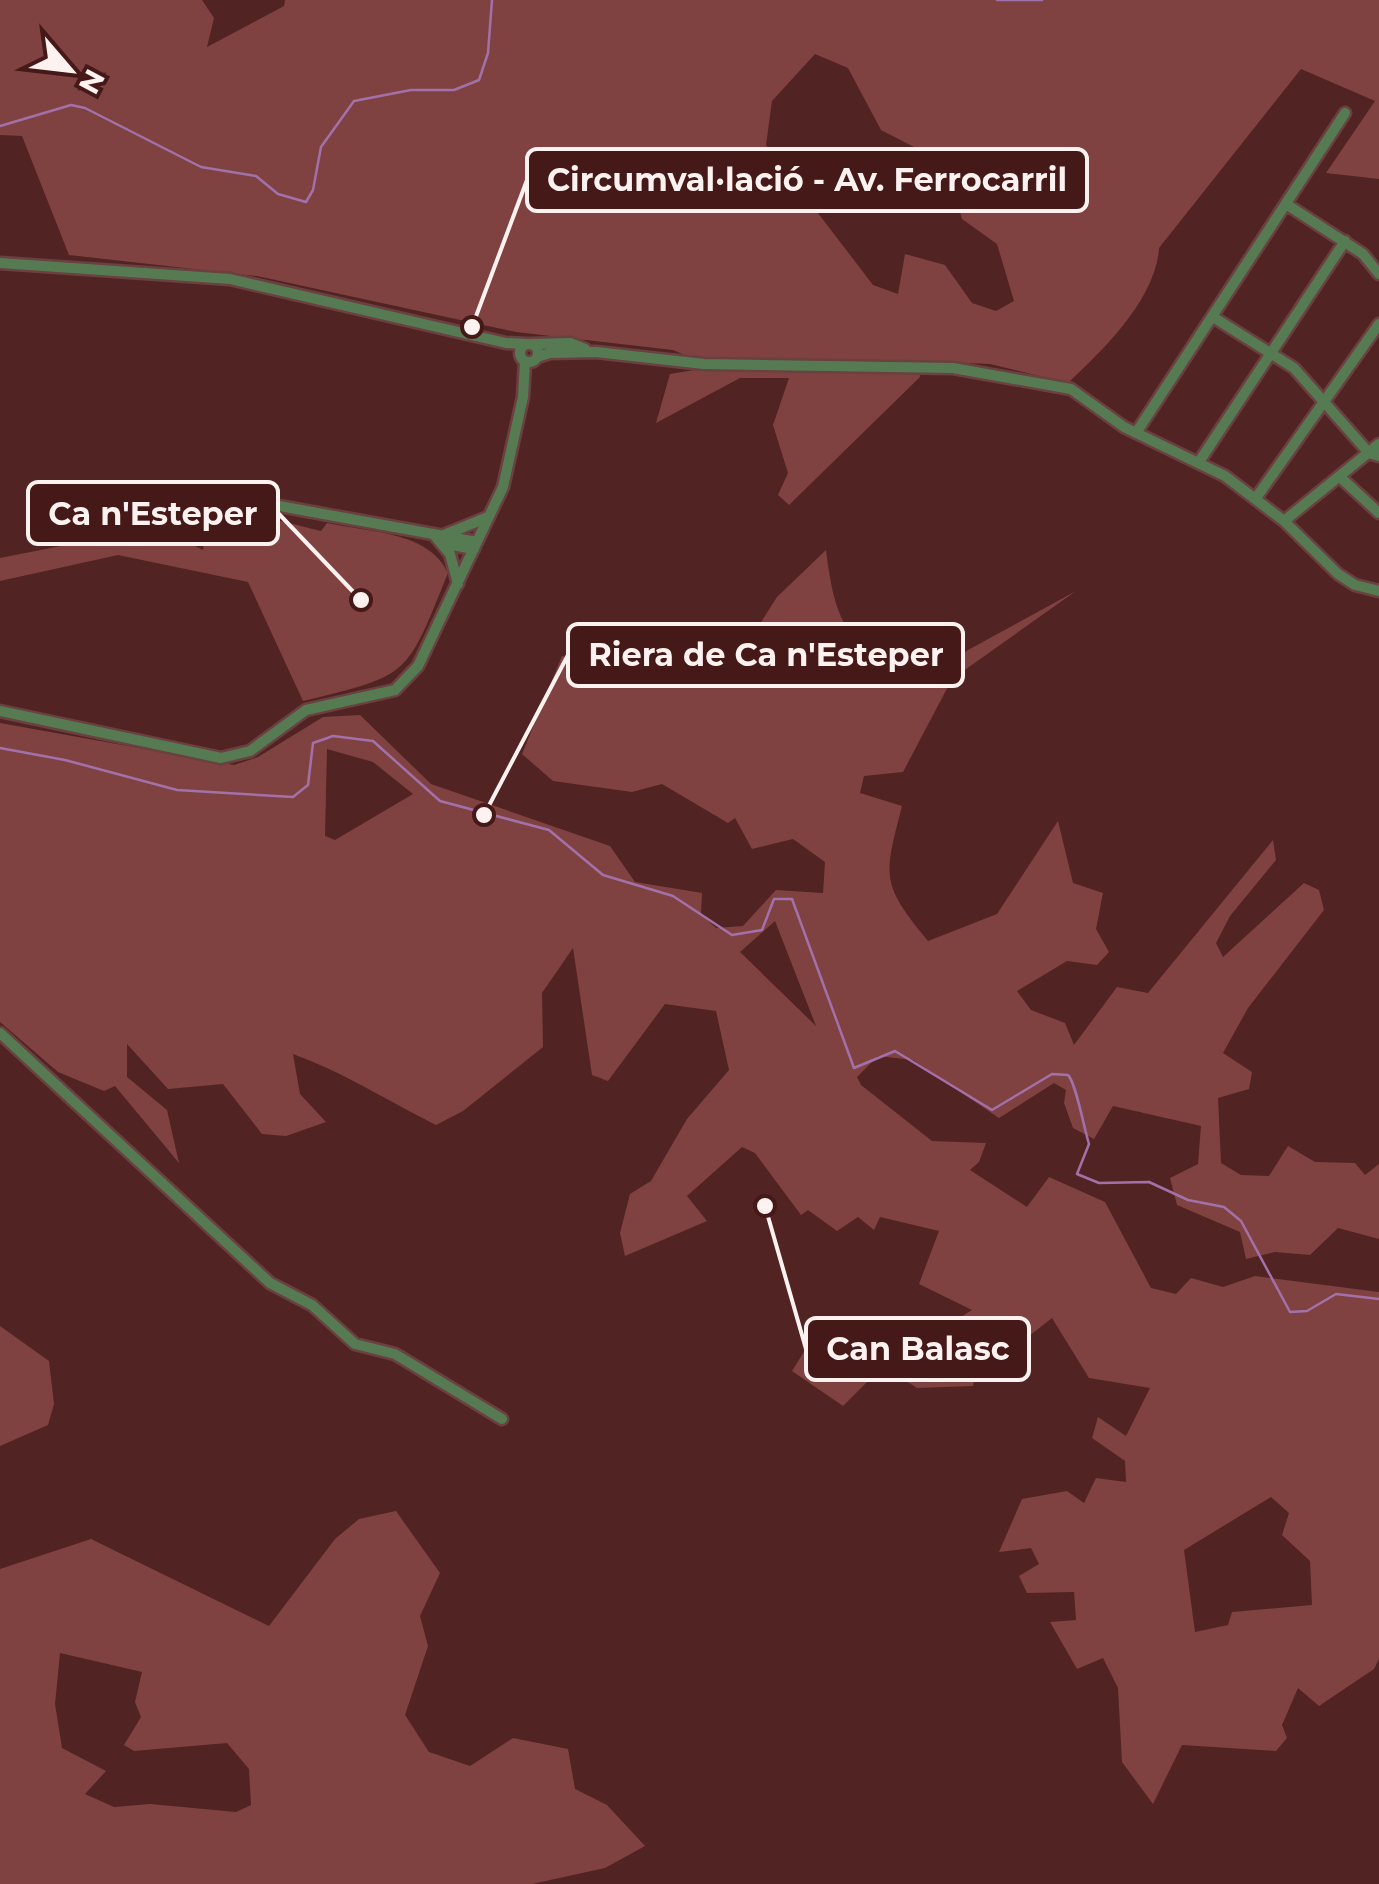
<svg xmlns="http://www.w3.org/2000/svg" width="1379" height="1884" font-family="Montserrat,sans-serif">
<rect width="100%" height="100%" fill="#522323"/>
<!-- green -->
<path fill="#7f4240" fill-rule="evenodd" d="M0,0H202L214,18L207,47L284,6L285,0H1379V179L1326,173L1375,101L1301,69L1159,248C1156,299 1103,350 1068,383L990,364L918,361L920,377L789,505L778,495L788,473L773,425L789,378H740L656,423L670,374L713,367L673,350L516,332L257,276L69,255L22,136L0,135ZM815,54L848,68L881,130L947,164L962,219L997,244L1014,301L996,311L972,303L945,265L905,254L898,294L873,285L766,145L772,101Z
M252,514L321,531L327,523C367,532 429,531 448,573C406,676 412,675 303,701L248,582L118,555L0,581V558L157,527L203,550L206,529L235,533Z
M826,550C835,624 847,640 905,685L930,678L968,650L1076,591L952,679L903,772L864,776L860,793L902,806C884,877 880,883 928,941L997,914L1058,821L1073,883L1103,893L1096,929L1109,952L1097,965L1067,961L1017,991L1031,1010L1065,1023L1074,1045L1117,987L1148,993L1273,840L1276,860L1230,916L1216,943L1223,957L1304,883L1319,890L1324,910L1248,1008L1223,1053L1252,1072L1249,1089L1218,1098L1221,1163L1241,1175L1269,1176L1288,1146L1315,1162L1355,1163L1365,1175L1379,1164V1239L1338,1228L1310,1255L1275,1252L1246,1259L1240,1232L1177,1205L1170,1178L1198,1164L1201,1126L1113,1106L1094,1139L1073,1128L1064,1103L1066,1090L1054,1083L999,1118L913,1060L878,1056L857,1077L861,1085L932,1141L986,1143L979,1162L970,1170L1027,1207L1049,1177L1105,1202L1151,1288L1176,1294L1191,1278L1223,1287L1255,1276L1379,1292V1659L1374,1669L1319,1706L1298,1688L1282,1725L1287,1738L1276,1751L1182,1745L1153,1804L1122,1762L1118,1688L1103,1658L1077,1669L1050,1622L1076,1620L1074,1592L1027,1593L1019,1576L1039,1564L1031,1548L999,1552L1022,1499L1067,1491L1084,1503L1096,1478L1126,1482L1125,1461L1092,1438L1098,1417L1126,1436L1150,1388L1089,1378L1052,1318L1024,1340L1002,1332L981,1341L973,1386L917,1388L883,1366L843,1406L792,1371L812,1339L836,1353L883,1366L972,1310L919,1284L939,1231L880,1217L874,1230L858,1217L837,1231L808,1210L801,1215L755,1153L742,1147L687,1196L707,1221L625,1256L620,1233L630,1194L651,1181L687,1119L729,1070L716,1011L665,1004L608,1081L592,1075L573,948L542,993L543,1047L463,1111L436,1125C386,1100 345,1073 293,1054L300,1094L326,1122L286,1136L262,1134L223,1084L168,1089L127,1044V1077L167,1110L179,1163L115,1086L104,1091L58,1072L0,1022V723L234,765L258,757L323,717L360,715L431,784L610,846L635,882L702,893L701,914L716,928L743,926L776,890L823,893L825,862L793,839L752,849L735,818L728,823L662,784L632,792L553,781L522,754L562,656L590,663L638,625L666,628L691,649L735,663L777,597ZM327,749L373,762L413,794L335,840L325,836ZM775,921L816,1026L740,952ZM1271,1497L1289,1513L1282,1535L1310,1561L1312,1605L1232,1612L1228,1625L1195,1632L1184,1550Z
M0,1326L49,1361L54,1404L48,1425L0,1446Z
M396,1511L440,1573L420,1616L428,1646L405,1715L429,1752L470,1766L513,1738L568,1749L575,1789L607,1805L645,1846L605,1868L532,1884H0V1569L91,1539L269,1626L335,1539L359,1519ZM60,1653L142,1672L135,1702L141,1717L124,1745L134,1751L227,1743L249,1769L251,1805L236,1812L150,1804L114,1807L85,1794L106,1771L62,1748L55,1704Z"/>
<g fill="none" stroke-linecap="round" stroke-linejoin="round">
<!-- stream -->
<path stroke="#a371aa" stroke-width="2.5" d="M997,0H1042
M0,126L71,105L85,108L201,167L256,176L278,194L306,202L313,190L321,147L354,101L411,90H454L479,80L488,53L492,0
M0,748L65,760L177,790L293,797L308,785L313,743L333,736L373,741L440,801L549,830L603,875L673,896L732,935L762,930L774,899H792L854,1068L895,1051L992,1110L1052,1074L1068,1075C1076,1083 1084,1128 1089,1144L1077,1174L1099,1183L1149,1182L1188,1200L1224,1207L1241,1221L1290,1312L1307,1311L1336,1294L1379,1299"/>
<!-- minor casing -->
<g stroke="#6a4040" stroke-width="15">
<path id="minor" d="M1286,204L1363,254L1379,274
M0,263L230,279L506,343L526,344
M1213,317L1294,368L1369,453L1379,456
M520 353a9 9 0 1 1 18 0a9 9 0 1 1-18 0Z
M532,344L570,343L585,349
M537,357L550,353L596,352L704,364L953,368L1071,389L1124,427L1225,476L1284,521L1338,574L1355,585L1379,591
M1136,433L1345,113
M1199,462L1345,241
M1340,477L1379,513
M1256,498L1379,324
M228,505L252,501L477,542
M1284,521L1379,444
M444,535L488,517
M435,536L450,554L458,584
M441,543L474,549
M0,711L221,758L250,751L306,710L395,690L418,666L503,487L523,397L525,362
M0,1033L270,1283L312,1305L355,1344L395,1354L502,1419"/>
</g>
<!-- minor -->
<use href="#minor" stroke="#567b53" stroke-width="10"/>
</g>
<!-- callouts -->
<path fill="none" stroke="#fef2f1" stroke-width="4" d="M472 327L527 180M361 600L278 513M484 815L568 655M765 1206L806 1349"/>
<g fill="#fef2f1" stroke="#461919" stroke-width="4">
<circle cx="472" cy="327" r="10"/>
<circle cx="361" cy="600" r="10"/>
<circle cx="484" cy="815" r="10"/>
<circle cx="765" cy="1206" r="10"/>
</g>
<g fill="#461919" stroke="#fef2f1" stroke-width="4">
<rect x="527" y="149" width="560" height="62" rx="10"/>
<rect x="28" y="482" width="250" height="62" rx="10"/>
<rect x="568" y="624" width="395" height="62" rx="10"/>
<rect x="806" y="1318" width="223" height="62" rx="10"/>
</g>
<g font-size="32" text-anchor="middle" font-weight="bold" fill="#fef2f1">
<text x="807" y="191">Circumval·lació - Av. Ferrocarril</text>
<text x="153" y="525">Ca n'Esteper</text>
<text x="766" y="666">Riera de Ca n'Esteper</text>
<text x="918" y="1360">Can Balasc</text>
</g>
<!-- north arrow -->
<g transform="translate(70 70) rotate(118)" stroke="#461919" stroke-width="8" paint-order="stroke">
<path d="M0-8L18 38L0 25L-18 38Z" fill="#fef2f1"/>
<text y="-15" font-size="28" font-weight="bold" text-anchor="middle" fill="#fef2f1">N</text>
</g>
</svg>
